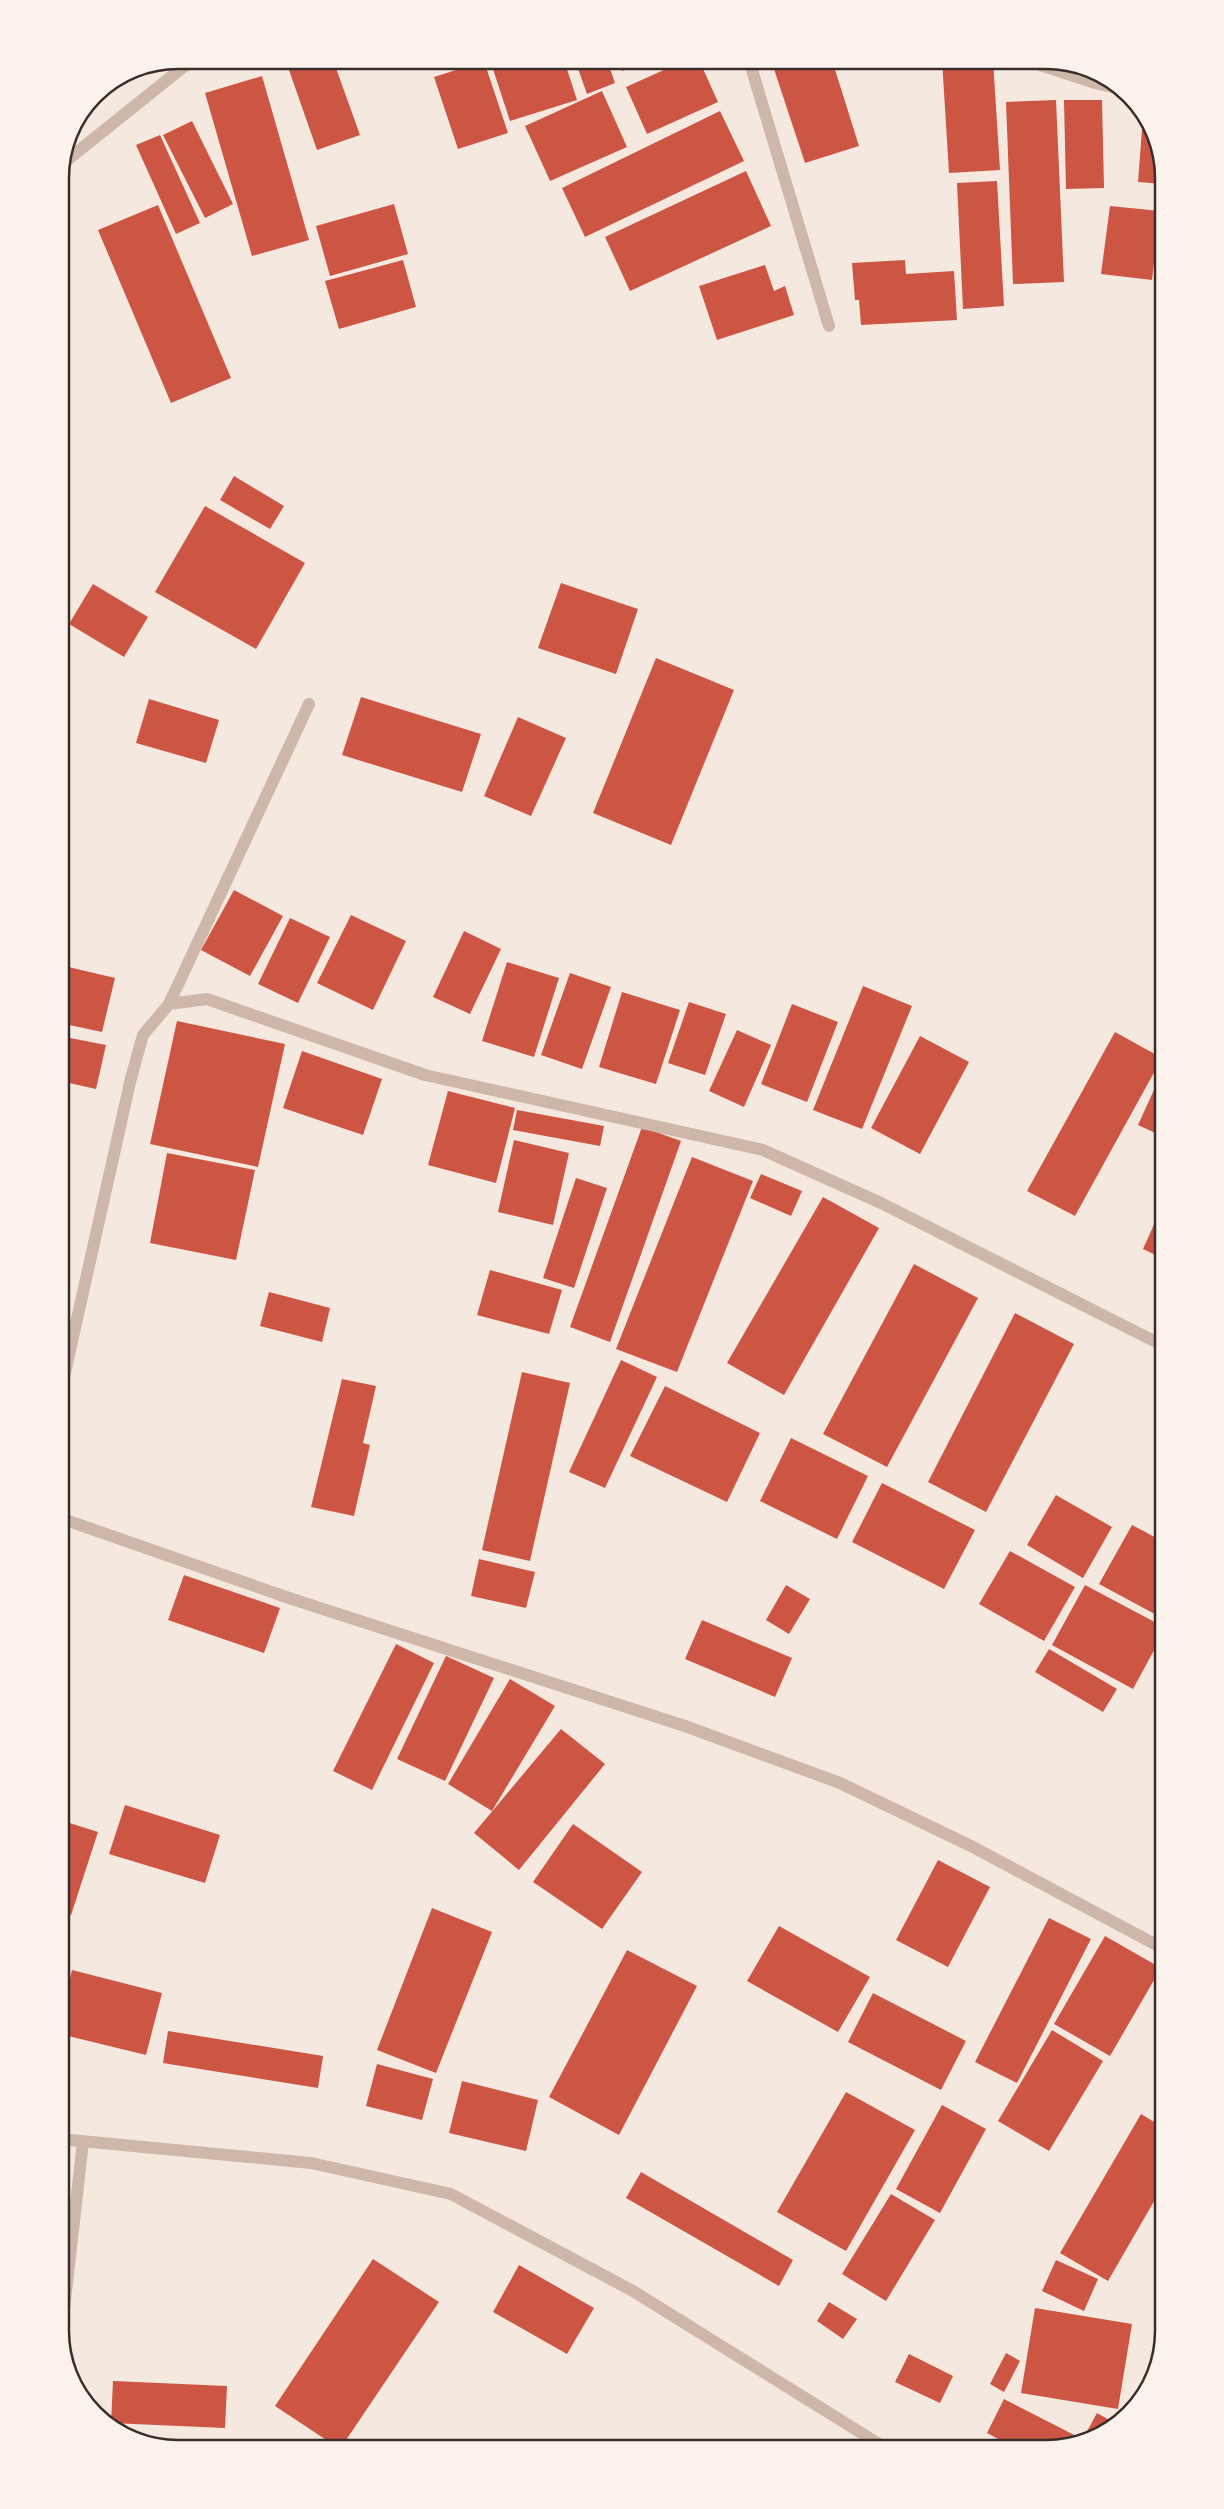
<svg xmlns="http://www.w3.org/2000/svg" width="1224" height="2509" font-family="Arial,sans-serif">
<rect width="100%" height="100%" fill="#f4e8df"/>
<!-- building -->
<path fill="#cd5544" d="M318,60H333L360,135L317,150L289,70Z
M490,60H564L577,100L510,121Z
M575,60H607L615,83L587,94Z
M618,60H651L622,71Z
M686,60H699L718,102L647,134L626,87Z
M800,60H832L859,146L805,163L774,69Z
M942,60H993L1000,170L949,173Z
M484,61L508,133L458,149L434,77Z
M262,76L309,240L252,256L205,93Z
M602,91L627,147L550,181L525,126Z
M1056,100L1064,282L1013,284L1006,102Z
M1064,100H1102L1104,188L1066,189Z
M720,111L744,161L585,237L562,188Z
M1143,116L1155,133L1164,184L1138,182Z
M192,121L233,204L205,218L163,135Z
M160,135L200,223L176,234L136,145Z
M746,171L771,226L630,291L605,237Z
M997,181L1004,306L963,309L957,183Z
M394,204L408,254L330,276L316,226Z
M158,205L231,378L171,403L98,230Z
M1110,206L1160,211L1152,280L1101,274Z
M403,260L416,307L339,329L325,281Z
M905,260L906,274L954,271L957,320L861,325L859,300H855L852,263Z
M765,265L774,291L785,286L794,315L717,340L699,286Z
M234,476L284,506L270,529L220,500Z
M205,506L305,563L256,649L155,592Z
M561,583L638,609L616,674L538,648Z
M93,584L148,617L124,657L69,624Z
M656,658L734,690L671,845L593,813Z
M361,697L481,734L462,792L342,755Z
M149,699L219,720L206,763L136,743Z
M518,717L566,738L531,816L484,796Z
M234,890L283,916L250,976L201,950Z
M351,915L406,941L373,1010L317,983Z
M290,918L330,937L298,1003L258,984Z
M464,931L501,949L470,1014L433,997Z
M507,962L559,978L534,1057L482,1041Z
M60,965L115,978L102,1032L60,1023Z
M570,973L611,987L582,1069L541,1055Z
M863,986L912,1006L862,1129L813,1110Z
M622,992L680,1010L656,1084L599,1067Z
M689,1002L726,1014L705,1075L668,1063Z
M792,1004L838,1022L807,1102L761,1084Z
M177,1021L285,1044L258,1167L150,1144Z
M737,1030L771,1045L744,1107L709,1091Z
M1115,1032L1162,1058L1075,1216L1027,1191Z
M60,1036L106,1045L96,1089L60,1081Z
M920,1036L969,1062L920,1154L871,1128Z
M302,1051L382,1079L363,1135L283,1108Z
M1164,1068V1137L1138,1125Z
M448,1091L515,1108L496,1183L428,1165Z
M517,1110L604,1126L600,1146L513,1130Z
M642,1127L681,1141L610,1342L570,1327Z
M514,1140L569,1153L553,1225L498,1212Z
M167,1153L255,1170L236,1260L150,1243Z
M692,1157L753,1181L677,1372L616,1349Z
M761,1174L802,1191L791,1216L750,1198Z
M576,1178L607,1188L574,1288L543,1278Z
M823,1197L879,1228L784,1395L727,1363Z
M1164,1202V1259L1143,1249Z
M914,1264L978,1298L887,1467L823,1434Z
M490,1270L562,1290L549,1334L477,1315Z
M269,1292L330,1308L322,1342L260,1326Z
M1015,1313L1074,1344L986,1512L928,1482Z
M621,1360L657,1377L605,1488L569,1472Z
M522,1372L570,1383L530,1561L482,1550Z
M342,1379L376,1386L363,1443L370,1445L354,1516L311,1507Z
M665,1386L760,1433L727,1502L630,1456Z
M791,1438L868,1476L837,1539L760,1501Z
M882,1483L975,1530L944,1589L852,1542Z
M1056,1495L1112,1527L1083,1578L1027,1545Z
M1132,1525L1164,1542V1619L1099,1584Z
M1010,1551L1075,1587L1044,1641L979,1604Z
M479,1559L535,1572L526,1608L471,1596Z
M184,1575L280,1608L264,1653L168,1620Z
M786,1585L810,1599L789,1634L766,1620Z
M1085,1585L1164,1627V1632L1133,1689L1052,1645Z
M702,1620L792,1658L775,1697L685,1659Z
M396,1644L434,1663L372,1790L333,1771Z
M1049,1649L1117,1689L1103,1712L1035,1672Z
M446,1656L494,1678L445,1781L397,1759Z
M510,1679L555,1706L492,1811L448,1784Z
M561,1729L605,1764L519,1870L474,1833Z
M125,1805L220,1835L205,1883L109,1854Z
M60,1820L98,1832L71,1915L60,1911Z
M573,1824L642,1872L602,1929L533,1882Z
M938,1860L990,1887L948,1967L896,1940Z
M432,1908L492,1932L436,2073L377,2050Z
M1049,1918L1091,1939L1017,2083L975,2062Z
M779,1926L870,1977L838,2032L747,1981Z
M1105,1936L1161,1968L1110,2056L1054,2024Z
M627,1950L697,1986L619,2135L549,2097Z
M72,1970L162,1993L146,2055L60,2034V2018Z
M873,1993L966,2041L941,2090L848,2042Z
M1052,2030L1103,2061L1049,2151L998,2121Z
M168,2031L323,2056L318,2088L163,2063Z
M377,2064L433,2079L422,2120L366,2106Z
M462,2081L538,2100L526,2151L449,2133Z
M846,2092L915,2130L846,2251L777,2212Z
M942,2105L986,2129L940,2213L896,2189Z
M1141,2114L1164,2128V2184L1108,2281L1060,2253Z
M641,2172L793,2260L779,2286L626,2198Z
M891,2194L935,2220L886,2301L842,2274Z
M373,2259L439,2302L340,2449L275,2406Z
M1056,2260L1098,2279L1084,2311L1042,2291Z
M519,2265L594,2308L567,2354L493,2312Z
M829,2302L857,2319L843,2339L817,2321Z
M1035,2308L1132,2324L1118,2409L1021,2393Z
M1006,2353L1020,2361L1004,2392L990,2384Z
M909,2354L953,2376L940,2403L895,2382Z
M113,2381L227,2386L225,2428L111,2423Z
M1004,2399L1086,2441L1047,2449H1017L987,2433Z
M1097,2413L1113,2422L1092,2439L1085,2435Z"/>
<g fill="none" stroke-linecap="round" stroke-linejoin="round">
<!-- minor -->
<path stroke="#ceb6a9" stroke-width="12" d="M749,60L829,326
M1025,60L1095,83L1121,89
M61,165L192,60
M169,1004L309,704
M60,1395L131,1078L143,1035L169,1004L207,999L425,1075L763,1150L881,1203L1164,1346
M60,1518L292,1599L685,1726L840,1783L971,1846L1164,1949
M61,2335L83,2142"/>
<!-- tertiary -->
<path stroke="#ceb6a9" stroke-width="12" d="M60,2139L311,2163L451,2194L633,2291L887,2449"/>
</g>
<!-- crop -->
<path d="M0 0H1224V2509H0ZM178 69H1046A109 109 0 0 1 1155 178V2331A109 109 0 0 1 1046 2440H178A109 109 0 0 1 69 2331V178A109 109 0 0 1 178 69Z" fill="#fbf2ec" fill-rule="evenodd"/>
<path fill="none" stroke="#3a2d29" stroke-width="2.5" d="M178 69H1046A109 109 0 0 1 1155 178V2331A109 109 0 0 1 1046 2440H178A109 109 0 0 1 69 2331V178A109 109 0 0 1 178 69Z"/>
</svg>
